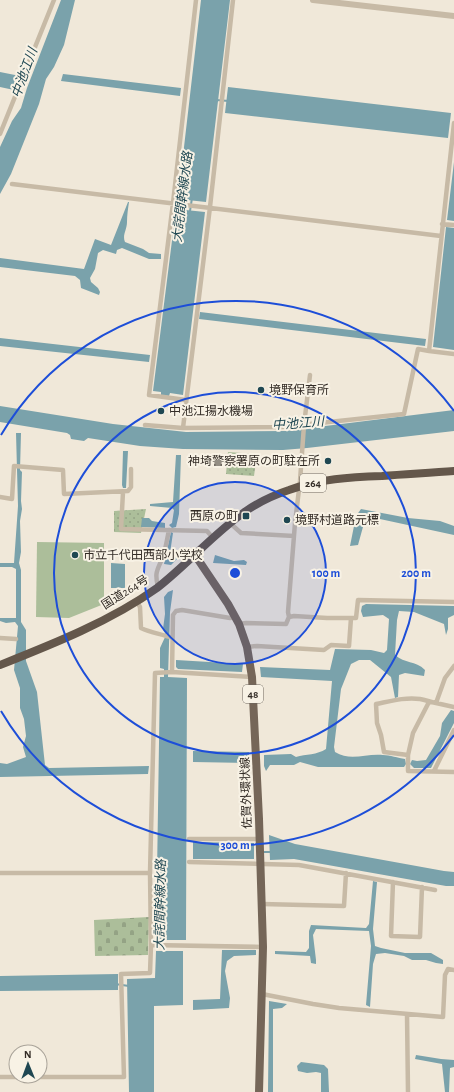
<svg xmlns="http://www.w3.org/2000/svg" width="454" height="1092" font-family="'Alegreya Sans','Noto Sans JP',sans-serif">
<defs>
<pattern id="cemetery-stones" width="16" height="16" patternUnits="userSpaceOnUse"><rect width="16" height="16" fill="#acbe9a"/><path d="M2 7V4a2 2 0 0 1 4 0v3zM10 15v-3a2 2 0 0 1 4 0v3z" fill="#94a385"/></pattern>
<pattern id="garden-dots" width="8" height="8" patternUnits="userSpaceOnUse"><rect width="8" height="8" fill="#acbe9a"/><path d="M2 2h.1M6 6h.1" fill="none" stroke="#94a385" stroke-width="1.8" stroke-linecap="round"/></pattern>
</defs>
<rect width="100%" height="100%" fill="#f0e8d9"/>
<!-- green -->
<path fill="#acbe9a" d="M37,542L104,543V604L69,618L36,617Z"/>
<!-- cemetery -->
<path fill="url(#cemetery-stones)" d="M149,917L148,955L95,956L94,920Z"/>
<!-- garden -->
<path fill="url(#garden-dots)" d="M228,452L257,454L254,476L226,474Z
M146,509L141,533L114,532V511Z"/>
<!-- water -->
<path fill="#7aa2ab" d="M61,0H75L64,45L54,67L46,79L39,104L11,174L0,194V147L12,121L21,108L27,88Z
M201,0H230L206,202L178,199Z
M0,72L20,76L14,90L0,87Z
M63,74L181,88L180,96L61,81Z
M228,87L451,113L448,138L225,113Z
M454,162V221L447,220Z
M128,202H129C128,209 127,215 127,222C127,230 122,235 125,242L143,249L149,253L161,254V259H149L122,248L117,250L116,254L103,250L98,253L95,269L90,278L91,282L98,288L100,292L99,295L81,288L80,280L75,276L0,267V258L84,269L95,239L111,245Z
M176,209L205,212L183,395L170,393L169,396L161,395V392L153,391Z
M446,227L454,228V350L433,347Z
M200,312L426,339L425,346L199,319Z
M0,338L150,355L149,362L0,346Z
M0,406L113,424L186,432L285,431L454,410V431L307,448L283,450L183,449L140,446L88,438L84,441L71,439L70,435L67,433L0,422Z
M16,433H21L20,470L22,472L21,501L22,509L20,521L21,552L19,563L21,570V622L26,630V661L37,692L45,765L49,768L149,766L148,774L0,777V763L7,764L26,757L23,747L26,736L24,719L20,708V688L14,670L18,626L15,622L6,623L0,621V618H16V569L12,567H0V563H14L18,506Z
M123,451H128L126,488H123L122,485Z
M176,455H181L179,514L176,527L172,528L169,525L172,523L174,510L172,508L150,506V504L173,502Z
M361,509L408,518L440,521L454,526V535L366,516L358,545L350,546L356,516Z
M142,518H149L152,521L165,523V528L141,527Z
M171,532L173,533L170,553H178V558L171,565L164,564Z
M215,555L234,561L244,560L247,562L246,565L213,563Z
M111,563L125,564V588H111Z
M173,590L170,612L168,677L187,678L186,940H156L160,677H164V669L160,668V648L166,635L163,629L165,614L164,597L168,592Z
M366,604L454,606V615L448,618V629L446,635L444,624L414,612L399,611L397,620L395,655C405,664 415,660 425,670L424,676L405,673L399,675L398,697L395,698L391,677L370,660H359L351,664L341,689L334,747L335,752C351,762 366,753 383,755C390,755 398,758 405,759L406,764L404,767H318L300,762L294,765H270L266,771L264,766V755L291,754L296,757C306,754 317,755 326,749L332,681L261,677L260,667L330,670L335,649L371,650L384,653L387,650L389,619L383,615L363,617L361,611L362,606Z
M176,660L243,664L242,672L178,669L176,667Z
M451,710L454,711V723L431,768H414L410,764L412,760L417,761L426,760L440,736L442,723Z
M193,751L249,752V763L193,762Z
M269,835L295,844L444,871L454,872V886H446L294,859L270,860Z
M193,842L254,843V859H193Z
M373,881L377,882L373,929L375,946L381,948L405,953H431L443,960V964L436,963L426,960H412L404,956L385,953L376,954L373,964L370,1007L366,1005L371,946L369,931L316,929L313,935L316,960V964L311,963L310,956L275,954V951L306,952L309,948V931L311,925L366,928L369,924Z
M222,950H256V955L234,956L227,961L225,971L230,998L229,1008L193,1010V1000L220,999Z
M156,951H183V1005L154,1006V1092H129L127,979L155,978Z
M118,974V990L0,991V976Z
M269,1001L287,1004L282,1008L273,1009V1092H268Z
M416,1055L441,1059L454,1060V1067L450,1068L449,1092H445L442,1064L415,1059Z
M301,1062L324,1065L328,1069L329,1092H321V1073L316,1072L307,1073L298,1071L297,1066Z"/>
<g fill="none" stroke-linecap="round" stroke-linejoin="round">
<!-- stream -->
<path stroke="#7aa2ab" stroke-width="2" d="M216,100L229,101
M190,211L192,198
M262,852H272
M115,984L129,986"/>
<!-- minor -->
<path stroke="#c7baa6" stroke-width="4.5" d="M0,134L54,0
M12,184L441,236
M442,224L454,225
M429,351L454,354
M186,400L149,395L173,203L196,0
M145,425L183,428L282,427L404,414L418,349L429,351L454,123
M183,428L210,207L233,0
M123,492L121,529L207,531L213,538
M0,497L12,499L14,466L63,470L64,494L128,491L131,487V469
M230,523L241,533L294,536
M158,587C154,571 158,570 163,556C166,548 167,539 169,530
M137,602L140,607L141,628C151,633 162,634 172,638
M289,617L294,616L327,618H356L358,600L454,602
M239,624L246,623L286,624L289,617L288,612L295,523L300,481L304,425L310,375
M0,638L16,639
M247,647L257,646L324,650L331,645L349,646L351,618
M454,666L445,678L436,703C430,702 426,700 420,699C405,697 391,701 376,704L377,723L381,735L384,752L408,755V771L454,772
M172,672L173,615L176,611L182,610L230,618L235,617
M436,703L454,707
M408,755L413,733L429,702
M434,771L454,730
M189,839H260
M189,862L299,865L435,890
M0,873H150
M393,882L391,936L420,937L422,887
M262,904L344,906L346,873
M151,945L150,873L155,673L172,672L252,677
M262,994L313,1004L339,1008L443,1017L445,975L448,969L454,970
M407,1014L408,1092
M0,1077H124L121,974L150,973L151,945L263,947"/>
<!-- tertiary -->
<path stroke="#c7baa6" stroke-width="6" d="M313,0L454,16"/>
<!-- primary -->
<path stroke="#756658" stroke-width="8" d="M195,555L228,604L239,624L247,647L252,677L259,819L263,947L259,1092"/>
<!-- trunk -->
<path stroke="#64574b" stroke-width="8" d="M0,665C53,644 111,621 157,588C188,564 214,533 246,511C259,502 274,495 289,490C319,479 350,477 382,476C406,474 430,473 454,471"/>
</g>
<!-- distance rings -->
<circle cx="235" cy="573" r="91" fill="#1d4ed8" fill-opacity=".12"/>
<g fill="none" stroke="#1d4ed8" stroke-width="2">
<circle cx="235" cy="573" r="91"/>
<circle cx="235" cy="573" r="181"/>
<path d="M454 735A272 272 0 0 1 1 711M1 435A272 272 0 0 1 454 411"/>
</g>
<!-- markers -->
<g fill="#1f4752" stroke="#f8f2e5" stroke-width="1.5">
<circle cx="261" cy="390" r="4"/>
<circle cx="161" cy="411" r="4"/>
<circle cx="328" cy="461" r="4"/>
<rect x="242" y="512" width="8" height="8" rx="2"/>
<circle cx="287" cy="520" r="4"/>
<circle cx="75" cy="555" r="4"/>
</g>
<g text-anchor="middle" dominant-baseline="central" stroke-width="4" stroke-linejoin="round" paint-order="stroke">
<!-- shield labels -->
<g fill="#f8f2e5" stroke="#6e675f" stroke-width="1">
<rect x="300" y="474" width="26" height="18" rx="3"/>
<rect x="243" y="685" width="20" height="18" rx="3"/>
</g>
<g font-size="11" font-weight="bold" fill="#332c26">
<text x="313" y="483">264</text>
<text x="253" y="694">48</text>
</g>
<!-- poi labels -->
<g font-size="12" fill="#332c26" stroke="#f8f2e5" text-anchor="start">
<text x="269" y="390">境野保育所</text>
<text x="169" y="411">中池江揚水機場</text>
<text x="320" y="461" text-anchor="end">神埼警察署原の町駐在所</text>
<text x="238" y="516" text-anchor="end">西原の町</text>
<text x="295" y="520">境野村道路元標</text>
<text x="83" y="555">市立千代田西部小学校</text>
</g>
<!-- street labels -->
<g font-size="12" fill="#332c26" stroke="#f8f2e5">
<text transform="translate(125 592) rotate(-32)">国道264号</text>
<text transform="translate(246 793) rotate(-92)">佐賀外環状線</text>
</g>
<!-- water labels -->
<g font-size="13" font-style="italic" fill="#1f4752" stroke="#f8f2e5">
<text transform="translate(25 73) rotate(-70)">中池江川</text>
<text transform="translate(183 197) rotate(-83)">大詫間幹線水路</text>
<text transform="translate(298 424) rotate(-4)">中池江川</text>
<text transform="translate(161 905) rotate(-89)">大詫間幹線水路</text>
</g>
</g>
<circle cx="235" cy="573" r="6" fill="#1d4ed8" stroke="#f8f2e5" stroke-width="2"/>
<g font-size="12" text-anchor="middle" font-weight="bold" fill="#1d4ed8" stroke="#f8f2e5" stroke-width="4" stroke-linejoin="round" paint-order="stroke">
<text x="326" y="577">100 m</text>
<text x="416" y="577">200 m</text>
<text x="235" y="849">300 m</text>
</g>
<!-- north arrow -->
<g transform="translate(28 1064) rotate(359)"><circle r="19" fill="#f8f2e5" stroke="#a9a399"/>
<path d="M0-3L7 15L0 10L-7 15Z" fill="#1f4752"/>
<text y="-6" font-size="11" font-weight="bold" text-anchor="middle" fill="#332c26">N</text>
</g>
</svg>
